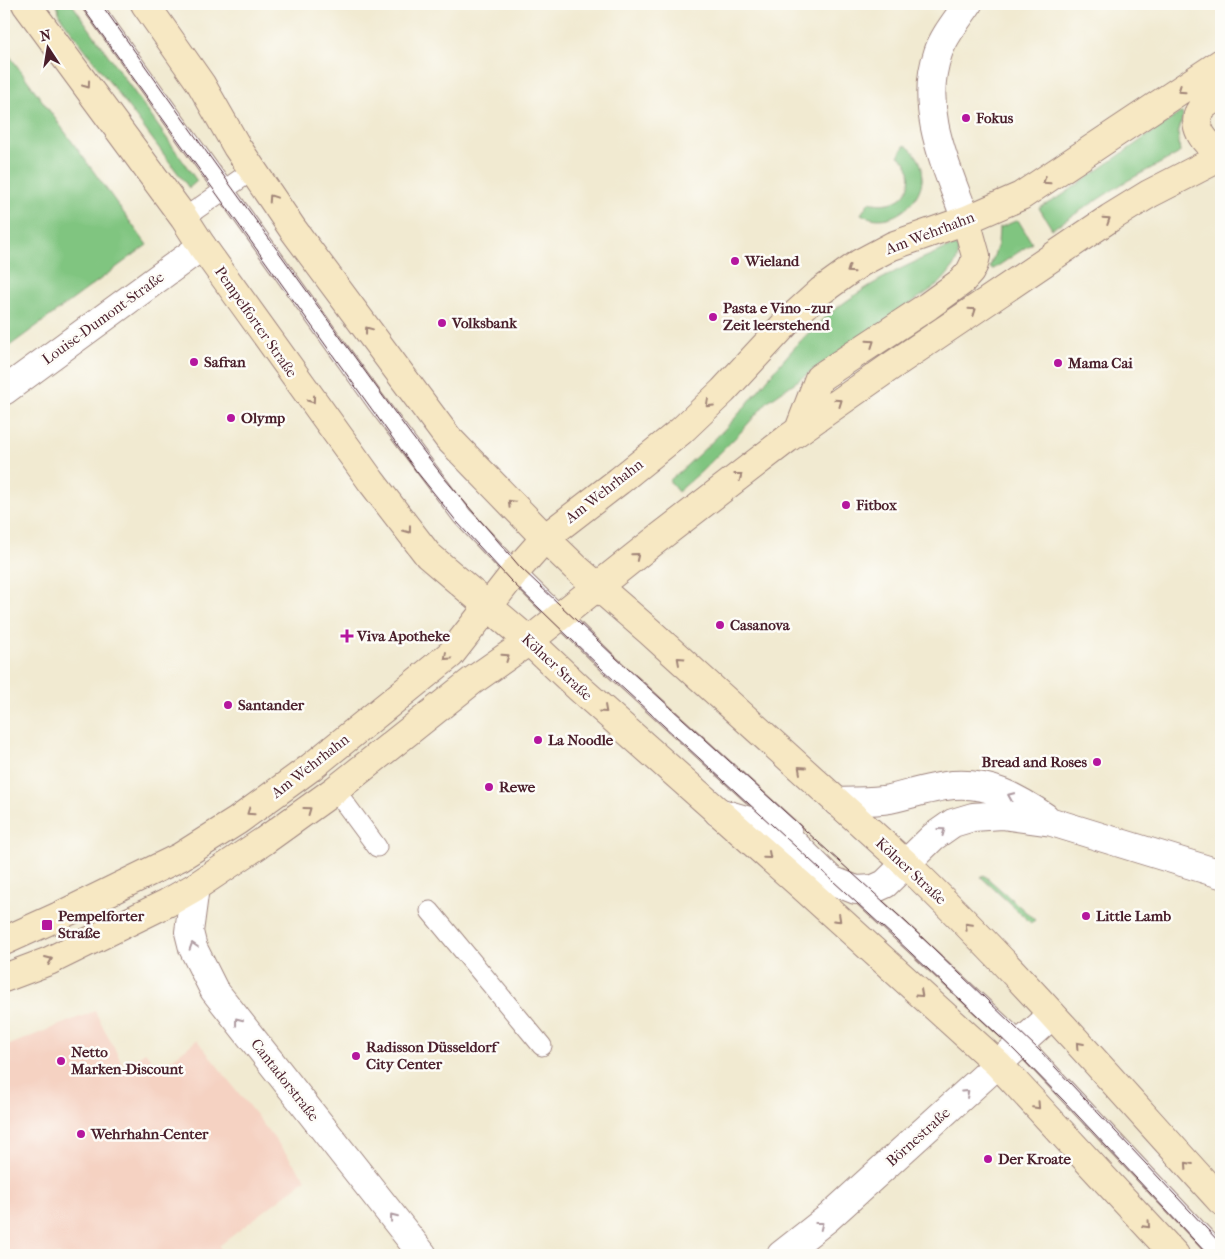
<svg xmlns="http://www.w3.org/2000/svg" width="1225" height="1259" font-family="'IM FELL French Canon',serif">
<rect width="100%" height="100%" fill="#fdfcf7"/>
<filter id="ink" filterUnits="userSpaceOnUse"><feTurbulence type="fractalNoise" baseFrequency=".02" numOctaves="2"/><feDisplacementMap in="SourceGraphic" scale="10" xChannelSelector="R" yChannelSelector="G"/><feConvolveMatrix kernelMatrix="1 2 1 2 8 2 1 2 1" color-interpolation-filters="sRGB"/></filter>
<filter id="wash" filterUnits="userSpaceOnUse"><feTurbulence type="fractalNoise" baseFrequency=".0096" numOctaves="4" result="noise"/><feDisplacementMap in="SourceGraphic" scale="20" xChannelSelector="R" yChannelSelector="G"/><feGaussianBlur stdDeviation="1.12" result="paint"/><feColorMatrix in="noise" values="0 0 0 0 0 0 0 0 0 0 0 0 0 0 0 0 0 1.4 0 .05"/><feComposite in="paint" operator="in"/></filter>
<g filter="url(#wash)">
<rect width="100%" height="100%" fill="#f1ead1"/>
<!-- built -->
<path fill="#f5d2c2" d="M95,1011L124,1067L145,1052L159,1069L197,1040L306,1179L219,1246L224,1255H4V1047Z"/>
<!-- green -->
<path fill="#80c580" stroke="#657256" d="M57,4H72L197,181L189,188L60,16Z
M4,48L147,245L4,350Z
M1180,113H1182L1183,116L1178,134L1180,152L1178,154L1125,182L1052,229L1039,208L1061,196Z
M905,145C949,174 901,237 861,214L869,202C891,208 914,198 909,171C908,164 905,160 898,156Z
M1018,220L1032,243L992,270L990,267L998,244L999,228Z
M952,246L958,247C961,261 948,274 939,284L768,401L739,434L702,471L678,492L669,481C692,461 714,441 735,418C765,384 791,346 827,316C864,285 907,264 952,246Z
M984,875L1035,920L1031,923L981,877Z"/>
</g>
<g filter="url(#ink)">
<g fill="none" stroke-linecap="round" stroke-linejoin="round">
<!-- lane casing -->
<g stroke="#9e847e" stroke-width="21">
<path id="lane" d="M91,4L376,402L462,516L515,572L609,664L792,831
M184,218L253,170
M335,790L377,847
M853,887L1021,1043L1221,1255
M430,911L542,1046"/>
</g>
<!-- street casing -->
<g stroke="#9e847e" stroke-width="30">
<path id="street" d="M966,220C947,167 918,110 938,53C944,35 958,19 968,4
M4,391L202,246
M837,802C854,801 873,802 890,799C911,794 932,787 953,785C989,782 1017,798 1045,817
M718,812L780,830L831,880L856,890L874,889L885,884L933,837L953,823L973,817L1002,815L1052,822L1221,874
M195,887L189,932L193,948L214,990L423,1255
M781,1255L828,1218L1052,1015"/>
</g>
<!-- secondary casing -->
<g stroke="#9e847e" stroke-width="30">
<path id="secondary" d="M26,4L184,218L202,246L371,481L428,555L529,641L579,688L802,886L998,1064L1175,1255
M145,4L201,84L237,147L292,228L448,438L545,538L575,567L649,631L906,864C1016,969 1118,1088 1221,1201
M1221,95C1214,99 1203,104 1199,112C1192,127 1206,147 1221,150
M799,430L819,378L928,306L961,282L970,272L974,264L976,256L966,220
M4,941L57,917L180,857L237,821L310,768L451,654L515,572L545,538L619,481L681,431L723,391L789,320L821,291L860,263L892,246L966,220L1021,196L1221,63
M4,978L49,961L167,903L195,887L264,841L335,790L472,681L529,641L652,543L787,439L887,369L1110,218L1149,194L1221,157"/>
</g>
<!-- lane -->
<use href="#lane" stroke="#fff" stroke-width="19"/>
<!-- street -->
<use href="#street" stroke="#fff" stroke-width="28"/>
<!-- secondary -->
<use href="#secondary" stroke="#f7e8c3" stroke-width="28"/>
<!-- tram -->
<path stroke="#4a1f2b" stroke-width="1" d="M80,4L417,472L457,522L510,580L602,669L894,937L1014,1050L1064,1101L1208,1255
M101,4L210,157L411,435L445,479L520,567L616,658L907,923L1040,1051L1221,1244"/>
</g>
<!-- one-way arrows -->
<defs><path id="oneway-chevron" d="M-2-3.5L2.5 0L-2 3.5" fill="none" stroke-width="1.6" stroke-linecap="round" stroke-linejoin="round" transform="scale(1.25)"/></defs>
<g stroke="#a08477">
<use href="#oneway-chevron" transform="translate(87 85) rotate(54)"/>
<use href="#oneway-chevron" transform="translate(1181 90) rotate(146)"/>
<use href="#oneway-chevron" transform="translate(1046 181) rotate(147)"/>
<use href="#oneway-chevron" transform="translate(272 198) rotate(-124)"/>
<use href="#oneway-chevron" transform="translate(1107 220) rotate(-33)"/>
<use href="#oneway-chevron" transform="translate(850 270) rotate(145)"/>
<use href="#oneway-chevron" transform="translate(973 311) rotate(-34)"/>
<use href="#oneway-chevron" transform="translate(368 330) rotate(-127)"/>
<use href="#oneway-chevron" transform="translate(871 343) rotate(-34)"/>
<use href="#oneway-chevron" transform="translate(312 400) rotate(54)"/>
<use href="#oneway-chevron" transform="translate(839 402) rotate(-35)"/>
<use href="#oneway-chevron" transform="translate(709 404) rotate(137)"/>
<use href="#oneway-chevron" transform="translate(739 476) rotate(-38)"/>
<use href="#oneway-chevron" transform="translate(511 503) rotate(-134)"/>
<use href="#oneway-chevron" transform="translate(408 530) rotate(53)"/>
<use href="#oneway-chevron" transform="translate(636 556) rotate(-39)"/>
<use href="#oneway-chevron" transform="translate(447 657) rotate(138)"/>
<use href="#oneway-chevron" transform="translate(506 657) rotate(-35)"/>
<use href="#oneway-chevron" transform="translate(680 660) rotate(-138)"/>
<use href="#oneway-chevron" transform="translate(604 710) rotate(42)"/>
<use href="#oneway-chevron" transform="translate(801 769) rotate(-138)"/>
<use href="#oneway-chevron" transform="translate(308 810) rotate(-36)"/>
<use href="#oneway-chevron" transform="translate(250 812) rotate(145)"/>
<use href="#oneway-chevron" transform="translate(768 856) rotate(41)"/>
<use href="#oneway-chevron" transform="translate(838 919) rotate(43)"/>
<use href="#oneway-chevron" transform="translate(968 926) rotate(-134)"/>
<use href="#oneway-chevron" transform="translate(49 960) rotate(-23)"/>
<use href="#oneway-chevron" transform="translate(920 994) rotate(42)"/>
<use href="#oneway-chevron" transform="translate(1079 1045) rotate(-132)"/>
<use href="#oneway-chevron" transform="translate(1037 1106) rotate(47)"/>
<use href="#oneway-chevron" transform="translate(1188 1165) rotate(-132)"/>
<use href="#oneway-chevron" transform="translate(1147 1225) rotate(47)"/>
</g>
<g stroke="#ae9aa0">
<use href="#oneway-chevron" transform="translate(1011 796) rotate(-157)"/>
<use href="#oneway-chevron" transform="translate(942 831) rotate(-36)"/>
<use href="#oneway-chevron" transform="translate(193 946) rotate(-108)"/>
<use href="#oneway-chevron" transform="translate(238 1021) rotate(-128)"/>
<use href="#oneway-chevron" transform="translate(966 1093) rotate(-42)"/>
<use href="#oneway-chevron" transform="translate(393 1217) rotate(-128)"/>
<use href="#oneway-chevron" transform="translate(820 1225) rotate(-38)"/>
</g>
</g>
<!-- markers -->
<g fill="#b5179e" stroke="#fdfcf7" stroke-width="2">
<circle cx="966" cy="118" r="5"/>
<circle cx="735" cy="261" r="5"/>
<circle cx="713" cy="317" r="5"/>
<circle cx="442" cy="323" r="5"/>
<circle cx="194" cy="362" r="5"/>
<circle cx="1058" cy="363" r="5"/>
<circle cx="231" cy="418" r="5"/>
<circle cx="846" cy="505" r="5"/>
<circle cx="720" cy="625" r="5"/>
<path d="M344.5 628.5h5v5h5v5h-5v5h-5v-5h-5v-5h5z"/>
<circle cx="228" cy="705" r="5"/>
<circle cx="538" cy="740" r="5"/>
<circle cx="1097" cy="762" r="5"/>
<circle cx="489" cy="787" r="5"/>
<circle cx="1086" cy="916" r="5"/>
<rect x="41" y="919" width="12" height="12" rx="2.5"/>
<circle cx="356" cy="1056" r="5"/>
<circle cx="61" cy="1061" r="5"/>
<circle cx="81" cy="1134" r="5"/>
<circle cx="988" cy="1159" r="5"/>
</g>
<g text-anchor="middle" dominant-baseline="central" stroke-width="5" stroke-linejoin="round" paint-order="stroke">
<!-- poi labels -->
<g font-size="15" font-weight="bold" fill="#4a1f2b" stroke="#fdfcf7" text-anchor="start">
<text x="976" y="118">Fokus</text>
<text x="745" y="261">Wieland</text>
<text x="723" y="308">Pasta e Vino - zur<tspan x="723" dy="17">Zeit leerstehend</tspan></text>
<text x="452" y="323">Volksbank</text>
<text x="204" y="362">Safran</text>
<text x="1068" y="363">Mama Cai</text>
<text x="241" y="418">Olymp</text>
<text x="856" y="505">Fitbox</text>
<text x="730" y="625">Casanova</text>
<text x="357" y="636">Viva Apotheke</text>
<text x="238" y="705">Santander</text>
<text x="548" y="740">La Noodle</text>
<text x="1087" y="762" text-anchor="end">Bread and Roses</text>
<text x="499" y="787">Rewe</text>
<text x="58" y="916">Pempelforter<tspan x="58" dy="17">Straße</tspan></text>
<text x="1096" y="916">Little Lamb</text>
<text x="366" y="1047">Radisson Düsseldorf<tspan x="366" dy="17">City Center</tspan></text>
<text x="71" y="1052">Netto<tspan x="71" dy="17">Marken-Discount</tspan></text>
<text x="91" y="1134">Wehrhahn-Center</text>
<text x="998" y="1159">Der Kroate</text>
</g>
<!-- street labels -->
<g font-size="15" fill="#4a1f2b" stroke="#fdfcf7">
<text transform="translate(930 233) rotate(-21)">Am Wehrhahn</text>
<text transform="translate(103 318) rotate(-36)">Louise-Dumont-Straße</text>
<text transform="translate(256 322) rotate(55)">Pempelforter Straße</text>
<text transform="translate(604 491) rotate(-38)">Am Wehrhahn</text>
<text transform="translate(557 667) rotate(43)">Kölner Straße</text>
<text transform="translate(310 766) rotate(-38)">Am Wehrhahn</text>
<text transform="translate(911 871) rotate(43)">Kölner Straße</text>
<text transform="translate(285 1080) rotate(52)">Cantadorstraße</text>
<text transform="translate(918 1137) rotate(-42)">Börnestraße</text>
</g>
</g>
<!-- margin -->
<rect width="1225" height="1259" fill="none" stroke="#fdfcf7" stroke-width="20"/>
<!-- north arrow -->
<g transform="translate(48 48) rotate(348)" stroke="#fdfcf7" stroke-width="4" paint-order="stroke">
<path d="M0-4L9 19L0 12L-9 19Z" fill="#4a1f2b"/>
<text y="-8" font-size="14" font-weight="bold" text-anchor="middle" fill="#4a1f2b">N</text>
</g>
</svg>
